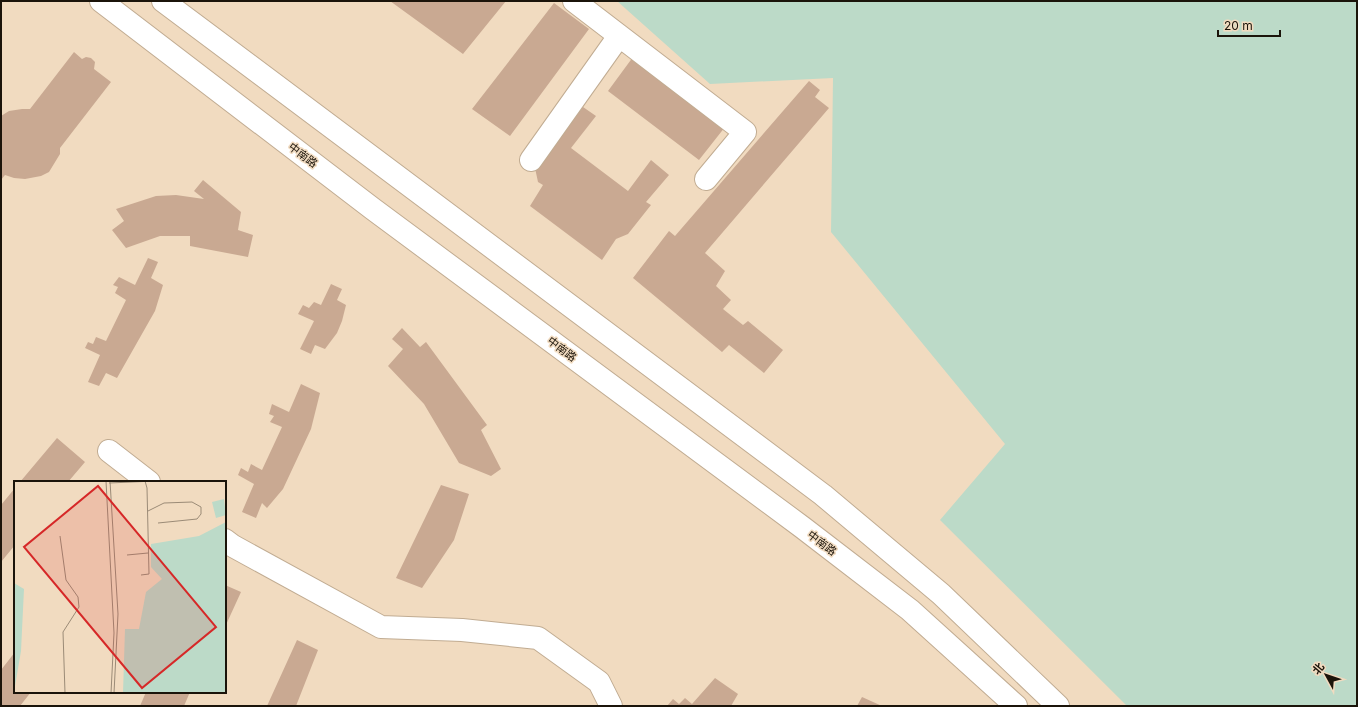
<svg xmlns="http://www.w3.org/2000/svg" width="1358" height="707" font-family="Inter,'Noto Sans SC',sans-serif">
<rect width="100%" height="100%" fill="#f1dbc0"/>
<!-- green -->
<path fill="#bcdac8" d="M617,1H1357V706H1127L1125,704L940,520L1005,444L831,232L833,78L710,84Z"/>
<!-- building -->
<path fill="#c9a992" d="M390,1H506L463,54Z
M554,3L589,29L510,136L472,109Z
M74,52L82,59L86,57L91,58L95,62L94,69L111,82L60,148V154L49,172L41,176L25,179L14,178L5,175L1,180V116L9,111L22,109H30Z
M633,57L725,127L699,160L608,91Z
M809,81L820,90L815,97L829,108L705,253L725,271L716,286L731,300L723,309L743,325L748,321L783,350L764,373L729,345L722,352L633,278L669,231L675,236Z
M583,107L596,116L571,148L628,191L651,160L669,175L646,202L651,205L628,234L616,239L602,260L530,206L543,185L538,182L535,168Z
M203,180L241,212L238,230L253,235L248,257L190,246V236H160L126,248L112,230L124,221L116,209L156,196L176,195L204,199L194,191Z
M148,258L158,262L151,278L163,285L155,311L117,378L106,373L99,386L88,382L100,355L85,348L88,342L93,344L96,337L106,341L126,300L115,293L118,287L113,285L119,277L135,285Z
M331,284L342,289L337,300L346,305L342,321L337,333L325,349L315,345L311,354L300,349L314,321L298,314L303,305L309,308L314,302L321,305Z
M402,328L420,347L426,342L487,425L481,430L501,469L491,476L459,463L424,404L388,366L403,349L392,339Z
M301,384L320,393L311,429L283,489L267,508L262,503L256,518L242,512L254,484L238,475L241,468L248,472L251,464L262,470L282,427L270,422L274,416L269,414L272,404L289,412Z
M57,438L85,462L68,482H20Z
M441,485L469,494L454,540L422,588L396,578Z
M15,488V545L1,562V505Z
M225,585L241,592L225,627Z
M297,640L318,650L296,706H267Z
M15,652V692H31L20,706H1V670Z
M715,678L738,694L731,706H667L673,699L679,704L685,698L692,704Z
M146,692H190L184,706H140Z
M862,697L882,706H857Z"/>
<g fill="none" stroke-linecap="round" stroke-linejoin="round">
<!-- minor casing -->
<g stroke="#c1ac92" stroke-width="24">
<path id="minor" d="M574,1L745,132L706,179
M531,160L619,36
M109,451L149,482
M225,540L233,546L381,627L462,630L538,638L599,682L611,706"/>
</g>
<!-- major casing -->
<g stroke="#c1ac92" stroke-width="24">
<path id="major" d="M101,1L373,209L802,527L910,610L1016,706
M163,1L823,495L941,594L1058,706"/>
</g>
<!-- minor -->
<use href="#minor" stroke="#fff" stroke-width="22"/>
<!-- major -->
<use href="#major" stroke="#fff" stroke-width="22"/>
</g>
<g text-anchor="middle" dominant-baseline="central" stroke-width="3" stroke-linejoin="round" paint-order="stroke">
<!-- street labels -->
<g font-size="11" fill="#1b140a" stroke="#f1dbc0">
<text transform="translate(303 155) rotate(37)">中南路</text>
<text transform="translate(562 349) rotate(37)">中南路</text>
<text transform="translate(822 543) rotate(37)">中南路</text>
</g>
</g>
<!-- overview -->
<g transform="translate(14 481)">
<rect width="212" height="212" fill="#f1dbc0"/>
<path d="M210,18L212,34L202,37L198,21ZM212,41V212H109L111,148H125L132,111L148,98L137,86V63L185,55ZM0,102L10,108L7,170L0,211Z" fill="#bcdac8"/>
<path fill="none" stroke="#9b8b77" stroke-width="1" d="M92,0L100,152L97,212M96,0L104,133L100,212M95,2L141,0M134,30L150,22L178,21L187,26V33L183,38L144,42M46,55L52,99L64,116L65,126L49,151L51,212M113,74L134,72M127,94L135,93L133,7L131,0"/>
<path fill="#d62828" fill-opacity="0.15" stroke="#d62828" stroke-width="2" d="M84,5L202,146L128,207L10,66Z"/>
<rect width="212" height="212" fill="none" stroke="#1b140a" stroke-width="2"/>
</g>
<!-- border -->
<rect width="1358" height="707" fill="none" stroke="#1b140a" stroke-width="4"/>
<!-- north arrow -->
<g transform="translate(1326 675) rotate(310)" stroke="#f1dbc0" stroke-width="3" paint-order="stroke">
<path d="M0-3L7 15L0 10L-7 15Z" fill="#1b140a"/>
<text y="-6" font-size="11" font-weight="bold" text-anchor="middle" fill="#1b140a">北</text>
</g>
<!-- scale -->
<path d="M1218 30v6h62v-6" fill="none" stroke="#1b140a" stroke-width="2"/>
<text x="1224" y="30" font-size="12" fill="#1b140a" stroke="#f1dbc0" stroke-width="3" paint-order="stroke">20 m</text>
</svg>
